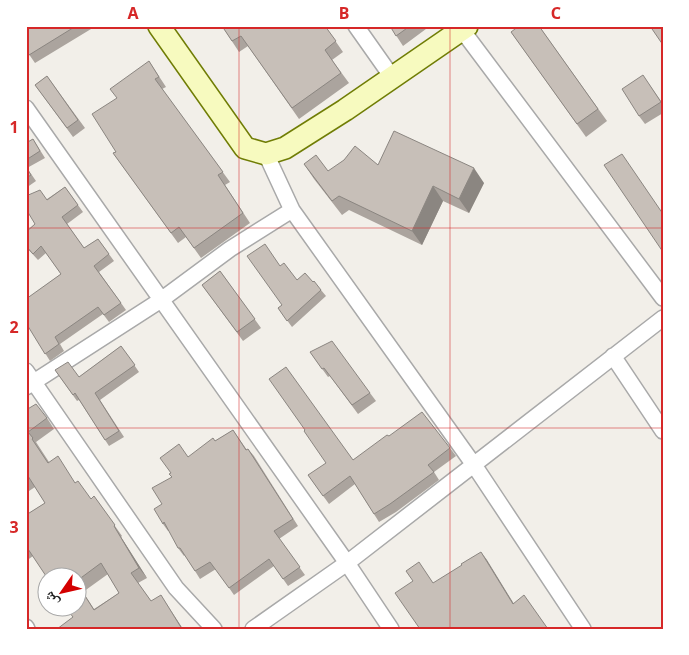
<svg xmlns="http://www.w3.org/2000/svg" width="689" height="655" font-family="'Noto Sans','Noto Naskh Arabic',sans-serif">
<rect width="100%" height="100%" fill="#f2efe9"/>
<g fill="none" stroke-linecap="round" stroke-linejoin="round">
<!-- street casing -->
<g stroke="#a9a9a9" stroke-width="18">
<path id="street" d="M356,26L392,77
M462,30L663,298
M26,108L347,563L391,629
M266,154L292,210L474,465L583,629
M613,356L663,431
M26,371L176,588L214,629
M26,387L161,300L230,249L292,210
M26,627L27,629
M253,629L347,563L663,318"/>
</g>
<!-- secondary casing -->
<g stroke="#707d05" stroke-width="24">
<path id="secondary" d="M159,26L245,148L266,154L285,148L345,110L467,26"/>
</g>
<!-- street -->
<use href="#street" stroke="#fff" stroke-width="15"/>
<!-- secondary -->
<use href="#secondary" stroke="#f7fabf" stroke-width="21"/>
</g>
<!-- wall -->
<path fill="#aba49e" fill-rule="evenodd" d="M26,26H96L35,63L26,50Z
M222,26H325L343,52L332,60L349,83L299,119L248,46L239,52Z
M390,26H430L403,46Z
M539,26L607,121L586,137L511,32Z
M149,61L166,87L162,89L230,182L225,185L250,223L201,258L186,237L178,243L113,153L116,152L117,98Z
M47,76L85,128L73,137L35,85Z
M649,84L663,104V113L645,124L639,116Z
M33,139L45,158L27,168L36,181L26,188V143Z
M304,164L328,171L378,165L484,183L469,213L443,201L422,245L349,210L342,215L314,179Z
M65,187L83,212L67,224L84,248L98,239L114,261L99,272L126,310L109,322L103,314L60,344L64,351L50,361L27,324H26V298L27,299L61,274L46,253L38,260L26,247V232L35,224L47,199Z
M280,266L297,280L321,290L326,296L292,327L278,308L282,305Z
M220,271L261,328L243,341L202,285Z
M121,346L139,372L100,400L124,437L109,446L79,400L77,401L55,370L79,377Z
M310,352L370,393L376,401L358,414L330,376L328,377Z
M26,410L47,418L54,429L36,442L49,462L75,483L91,499L94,496L122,536L121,537L147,578L138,583L151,601L168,606L73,617L78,608V578L33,556L26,561V515L45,503L35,487L26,493ZM108,574L119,593L94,609L83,592Z
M233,430L247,450L248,449L254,456L298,526L279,539L305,575L288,586L274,566L234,595L216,569L200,579L185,555L184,556L178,548L169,530L168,531L163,524L162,504L171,477L215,441Z
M389,436L450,448L456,456L434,472L439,480L396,512L379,522L355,484L329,504L308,475L353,460Z"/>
<!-- shaded-wall -->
<path fill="#8b8681" d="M474,168L484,183L469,213L459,199Z
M433,186L443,201L422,245L412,231Z
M114,526L121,537L147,578L139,568Z
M481,552L487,560L519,612L513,604Z
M161,595L168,606L183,629H182Z"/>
<!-- building -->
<path fill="#c7bfb8" stroke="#8b8681" d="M26,26H76L29,55L26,50Z
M222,26H325L336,41L325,50L341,73L292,108L241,36L232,41Z
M390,26H410L396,36Z
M519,26H539L598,109L577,124L511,32Z
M650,26H663V45Z
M149,61L159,77L155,79L223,172L218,175L243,213L194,248L179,227L171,233L113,153L116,152L92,114L117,98L110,89Z
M643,75L661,102L639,116L622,89Z
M47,76L78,120L67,128L35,85Z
M394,131L474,168L459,199L433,186L412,231L339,196L332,201L304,164L316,155L328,171L344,160L355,146L378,165Z
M33,139L40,151L26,160V143Z
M622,154L663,214V252L604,165Z
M26,167L31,175L26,178Z
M65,187L78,205L62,217L84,248L98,239L109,254L94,266L121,303L104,315L98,307L55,337L59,344L45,354L26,323V299L61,274L41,246L33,254L26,246V232L35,224L26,209V196L40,190L47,200Z
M265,244L280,266L284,263L297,280L305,273L313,282L314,281L321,290L287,321L278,308L282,305L247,256Z
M220,271L255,319L237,332L202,285Z
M332,341L370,393L352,405L324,368L322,369L310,352Z
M121,346L135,365L95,393L119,431L105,440L75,393L73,395L55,370L68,362L79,377Z
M286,367L353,460L387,435L389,436L422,412L450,448L428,465L434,472L390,504L374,514L350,476L323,496L308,475L326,463L304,431L305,430L269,379Z
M36,404L47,418L28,432L33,438L32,439L48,463L58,456L75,483L78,481L91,499L94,496L115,525L114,526L139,568L131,573L151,601L161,595L182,629H57L73,617L66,608H78V585L94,610L119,593L101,563L78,580V578H48V579L26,546V515L45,503L28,476L26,477V410Z
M233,430L246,450L248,449L293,519L274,531L300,567L283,579L269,559L229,588L210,562L195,571L180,548H178L164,522L163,524L154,509L162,504L152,488L172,477L169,474L171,473L160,458L179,444L188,457L213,438L215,441Z
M481,552L513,604L524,595L548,629H420L395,593L413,581L406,571L419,562L433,583L462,565L461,564Z"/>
<!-- grid -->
<path fill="none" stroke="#d62828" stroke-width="1" stroke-opacity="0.55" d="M239,26V629M450,26V629M26,228H663M26,428H663"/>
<!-- border -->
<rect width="689" height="655" fill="none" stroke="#ffffff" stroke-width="55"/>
<!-- north arrow -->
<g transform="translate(62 592) rotate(236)"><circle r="24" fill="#ffffff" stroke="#a7a7a7"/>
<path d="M0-4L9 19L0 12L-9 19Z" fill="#d40000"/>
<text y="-8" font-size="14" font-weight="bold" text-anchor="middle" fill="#222222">ش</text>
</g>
<rect x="28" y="28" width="634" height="600" fill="none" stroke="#d62828" stroke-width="2"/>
<g font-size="16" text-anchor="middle" font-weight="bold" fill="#d62828">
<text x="133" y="19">A</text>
<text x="344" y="19">B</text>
<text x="556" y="19">C</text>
<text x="14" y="133">1</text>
<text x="14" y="333">2</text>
<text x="14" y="533">3</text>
</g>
</svg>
